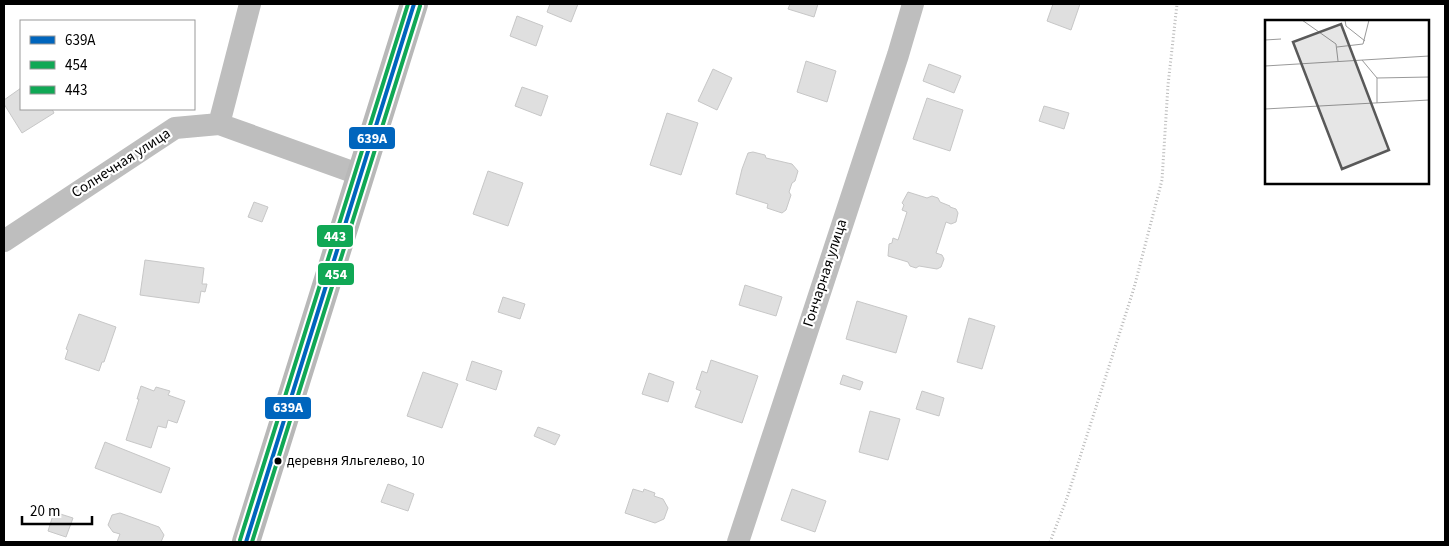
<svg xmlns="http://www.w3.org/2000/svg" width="1449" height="546" font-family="'Source Sans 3',sans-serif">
<rect width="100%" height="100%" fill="#fff"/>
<!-- building -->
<path fill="#dfdfdf" stroke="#c7c7c7" d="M550,4H578L571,22L547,12Z
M790,4H818L814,17L788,9Z
M1053,4H1080L1071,30L1047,21Z
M517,16L543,26L536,46L510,36Z
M806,61L836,71L827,102L797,92Z
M929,64L961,76L954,93L923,81Z
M713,69L732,78L717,110L698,101Z
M522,87L548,96L541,116L515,106Z
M21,88V109H52L54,113L22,133L4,104V100Z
M927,98L963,110L950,151L913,139Z
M1044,106L1069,113L1064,129L1039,121Z
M667,113L698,123L681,175L650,165Z
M753,152L765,155L766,158L792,164L798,171L795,181L792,183L789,192L791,195L786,210L782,213L767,208L768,204L736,194L742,169L748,153Z
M488,171L523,183L508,226L473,214Z
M908,192L927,198L932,196L938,198L940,202L950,206V207L956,209L958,213L956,222L951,224L946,222L936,253L942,255L944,259L941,267L937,269L919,266L916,268L910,266L908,262L888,256L889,244L892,243L893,238L898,240L907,212L902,210L904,205L902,203Z
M254,202L268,207L262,222L248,217Z
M145,260L204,268L202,284H207L205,292L201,291L199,303L140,295Z
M745,285L782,297L776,316L739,305Z
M503,297L525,304L520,319L498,312Z
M857,301L907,316L896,353L846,339Z
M79,314L116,327L104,362H102L99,371L65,359L68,350L66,349Z
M969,318L995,326L982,369L957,362Z
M711,360L758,376L742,423L695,407L701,391L696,389L702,371L707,373Z
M472,361L502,371L496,390L466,380Z
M423,372L458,384L442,428L407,416Z
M649,373L674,382L668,402L642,394Z
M843,375L863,382L860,390L840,384Z
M141,386L154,391L156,387L170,391L168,395L185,401L177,423L168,420L166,428L158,426L151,448L126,440L139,399H137Z
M922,391L944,398L939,416L916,409Z
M870,411L900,419L888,460L859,452Z
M538,427L560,435L555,445L534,436Z
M105,442L170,468L161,493L95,468Z
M388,484L414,494L408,511L381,502Z
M633,489L643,492L644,489L655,493L654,496L663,499L668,508L664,519L655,523L625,513Z
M792,489L826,501L815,532L781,520Z
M54,512L73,518L66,537L48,531Z
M120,513L159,527L164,535L161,542H117L120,534L113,532L108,525L112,515Z"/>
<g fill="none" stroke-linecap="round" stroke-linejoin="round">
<!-- path -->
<path stroke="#b9b9b9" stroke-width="3" stroke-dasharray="1 2.5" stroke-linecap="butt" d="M1050,542L1067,498L1134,288L1162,180L1168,85L1177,4"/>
<!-- minor -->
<path stroke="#bebebe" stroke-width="22" d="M219,124L250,4
M4,241L175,128L219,124L361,175
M738,542L898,55L913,4"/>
<!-- secondary -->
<path stroke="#b8b8b8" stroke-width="28" d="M246,542L414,4"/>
<!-- bus-1 casing -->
<g stroke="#fff" stroke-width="8">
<path id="bus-1" d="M246,542L414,4"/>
</g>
<!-- bus-2 casing -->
<g stroke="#fff" stroke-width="8">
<path id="bus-2" d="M252,542L420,6"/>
</g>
<!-- bus-3 casing -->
<g stroke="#fff" stroke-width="8">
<path id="bus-3" d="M240,540L408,4"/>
</g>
<!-- bus-1 -->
<use href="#bus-1" stroke="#0065bd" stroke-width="4"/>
<!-- bus-2 -->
<use href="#bus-2" stroke="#10a855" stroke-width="4"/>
<!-- bus-3 -->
<use href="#bus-3" stroke="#10a855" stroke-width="4"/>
</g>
<!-- markers -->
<circle fill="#000" stroke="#fff" stroke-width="2" cx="278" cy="461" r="4.5"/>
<g text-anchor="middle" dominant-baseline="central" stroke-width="4.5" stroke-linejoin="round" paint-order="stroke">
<!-- bus labels -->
<g font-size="14" fill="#000" stroke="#fff" text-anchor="start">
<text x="287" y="461">деревня Яльгелево, 10</text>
</g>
<!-- street labels -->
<g font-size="15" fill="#000" stroke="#fff">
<text transform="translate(121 163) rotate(-33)">Солнечная улица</text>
<text transform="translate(825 273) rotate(-72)">Гончарная улица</text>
</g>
</g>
<!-- overview -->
<g transform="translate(1265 20)">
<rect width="164" height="164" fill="#fff"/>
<path fill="none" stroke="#999" stroke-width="1" d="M37,0L71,24L73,41M80,0L81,6L100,21M0,20L16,19M72,27L98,24L104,0M97,40L112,58V83M0,46L164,36M112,58L164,57M0,89L164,80"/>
<path fill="#595959" fill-opacity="0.15" stroke="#595959" stroke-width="2.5" d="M76,4L124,130L77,149L28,22Z"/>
<rect width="164" height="164" fill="none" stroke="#000" stroke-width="2.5"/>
</g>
<g stroke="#fff" stroke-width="2">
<rect x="348" y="126" width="48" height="24" rx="5" fill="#0065bd"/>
<rect x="316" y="224" width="38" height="24" rx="5" fill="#10a855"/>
<rect x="317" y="262" width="38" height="24" rx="5" fill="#10a855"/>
<rect x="264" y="396" width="48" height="24" rx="5" fill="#0065bd"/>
</g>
<g font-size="14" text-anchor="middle" font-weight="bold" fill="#fff">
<text x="372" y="143">639А</text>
<text x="335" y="241">443</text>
<text x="336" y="279">454</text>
<text x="288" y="412">639А</text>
</g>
<!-- border -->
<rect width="1449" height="546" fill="none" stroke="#000000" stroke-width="10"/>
<!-- legend -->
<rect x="20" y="20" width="175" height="90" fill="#ffffff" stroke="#999999"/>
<rect x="30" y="36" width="25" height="8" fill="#0065bd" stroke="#999999"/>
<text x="65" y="45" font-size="15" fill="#000000">639А</text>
<rect x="30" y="61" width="25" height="8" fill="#10a855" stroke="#999999"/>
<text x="65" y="70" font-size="15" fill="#000000">454</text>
<rect x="30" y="86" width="25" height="8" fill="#10a855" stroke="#999999"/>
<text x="65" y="95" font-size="15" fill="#000000">443</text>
<!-- scale -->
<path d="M22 516v8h70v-8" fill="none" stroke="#000000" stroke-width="2.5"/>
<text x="30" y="516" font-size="15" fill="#000000" stroke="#ffffff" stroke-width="4" paint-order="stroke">20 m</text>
</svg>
